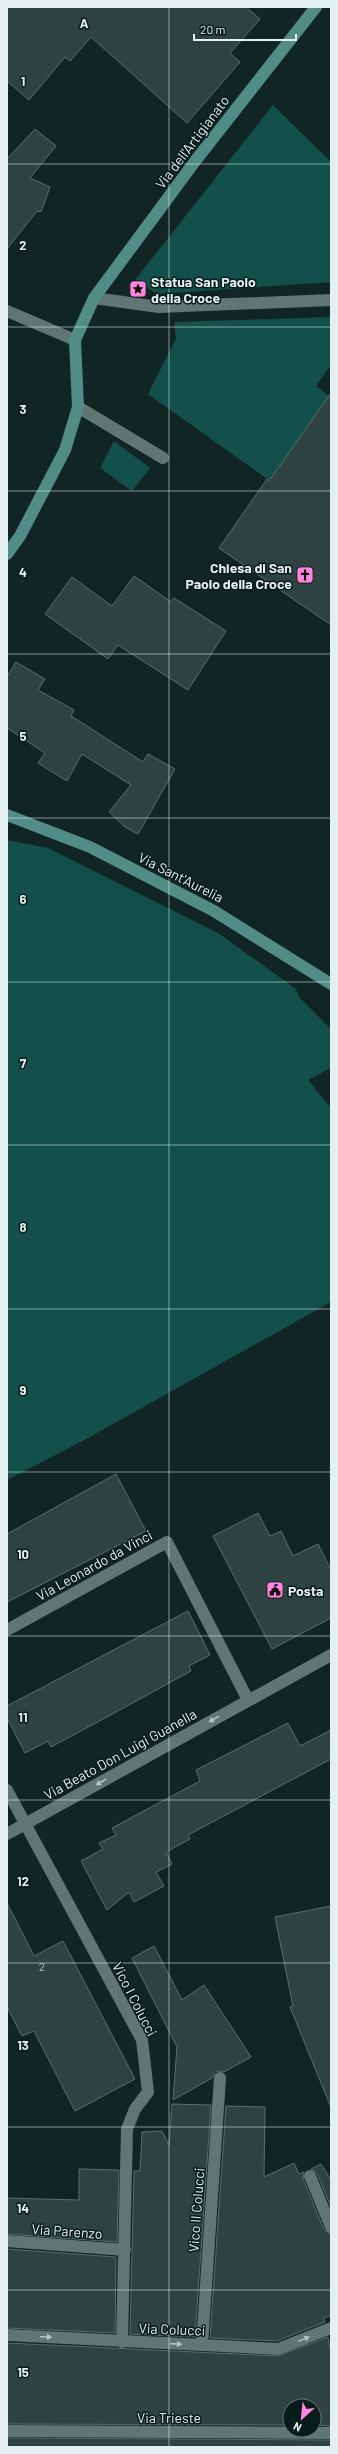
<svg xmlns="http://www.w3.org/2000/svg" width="338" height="2454" font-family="Barlow,sans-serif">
<rect width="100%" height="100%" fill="#112624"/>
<!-- green -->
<path fill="#134f4b" d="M273,105L331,162V282L157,294L135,280Z
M331,317V365L316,386L329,396L270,481L148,394L176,339L174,322Z
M114,441L150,468L132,491L100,468Z
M7,840L48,848L218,933L296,989L299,997L331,1029V1068L308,1080L331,1108V1302L88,1438L7,1480Z"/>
<!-- building -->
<path fill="#2e4341" stroke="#586f6c" d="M7,7H246L260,19L230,53L240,62L187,123L91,37L70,61L65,57L29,100L7,81Z
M35,129L56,146L30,178L50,187L41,212L37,211L7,249V159Z
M331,393V625L219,548L267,479L269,481Z
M134,576L171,602L174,598L226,631L188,690L118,645L108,659L45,614L72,577L112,606Z
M16,662L45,679L38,690L74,710L71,716L143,762L148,754L175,769L138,834L125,827L109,812L131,785L82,754L67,781L38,763L45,753L7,728V677Z
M116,1474L146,1531L7,1602V1534Z
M258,1513L270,1536L281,1531L293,1556L318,1544L331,1570V1618L272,1649L213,1536Z
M188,1611L210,1655L189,1666L191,1671L105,1718L51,1747L48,1741L25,1753L7,1718V1706Z
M288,1723L300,1746L331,1730V1759L188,1835L190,1839L166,1852L172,1864L156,1872L164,1886L134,1902L129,1892L107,1910L81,1861L103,1849L99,1843L116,1835L112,1828L200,1781L196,1770Z
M7,1903L34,1956L63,1941L135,2079L75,2111L34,2031L22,2036L7,2007Z
M331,1906V2105H330L290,2007L293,2006L275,1917Z
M154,1946L182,2000L204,1985L251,2057L224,2072L216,2071L212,2078L173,2100L177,2047L132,1958Z
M172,2104L211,2105L195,2337L130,2334L134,2171H140L142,2132L162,2131L169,2145Z
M226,2106L265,2107L264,2177L294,2163L299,2174L304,2172L303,2179L324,2230L331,2234V2315L324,2318L325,2322L277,2341L210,2338Z
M321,2164L331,2180V2207L317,2173L311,2169Z
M79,2169L119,2170L117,2242L7,2234V2198L79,2200Z
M7,2249L116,2257L115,2333L7,2328Z
M328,2337L331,2353V2426L314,2425V2406H290V2425L7,2424V2343L278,2356Z
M7,2438L331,2440V2447H7Z"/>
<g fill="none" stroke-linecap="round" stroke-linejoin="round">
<!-- lane -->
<path stroke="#5f7673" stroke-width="12" d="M94,298L159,307L331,300
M78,407L163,458
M310,2176L331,2227"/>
<!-- street -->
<path stroke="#5f7673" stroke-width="12" d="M7,311L75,340
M7,1630L167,1542L248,1700
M7,1790L142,2040L148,2092L135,2109L127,2129L122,2342
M7,1834L331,1655
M7,2241L125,2250
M7,2335L278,2349L331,2328
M202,2345L220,2078
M7,2431L331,2433"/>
<!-- secondary -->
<path stroke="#528c86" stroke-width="12" d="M7,554L20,536L65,450L78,407L75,340L94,298L196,160L316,7
M7,815L90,847L214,911L331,984"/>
</g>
<!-- one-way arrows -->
<defs><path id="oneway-solid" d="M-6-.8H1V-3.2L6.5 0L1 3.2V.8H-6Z"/></defs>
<g fill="#b5c5c4">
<use href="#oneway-solid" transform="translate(214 1719) rotate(151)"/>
<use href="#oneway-solid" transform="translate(101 1782) rotate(151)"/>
<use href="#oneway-solid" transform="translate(46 2337) rotate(2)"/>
<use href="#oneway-solid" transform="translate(304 2339) rotate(-22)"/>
<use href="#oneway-solid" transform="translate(176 2344) rotate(2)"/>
</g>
<!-- grid -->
<path fill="none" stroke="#e4f0ef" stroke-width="1" stroke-opacity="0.55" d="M169,7V2447M7,164H331M7,327H331M7,491H331M7,654H331M7,818H331M7,982H331M7,1145H331M7,1309H331M7,1472H331M7,1636H331M7,1800H331M7,1963H331M7,2127H331M7,2290H331"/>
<!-- icons -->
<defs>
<g id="sight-square" transform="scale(0.9)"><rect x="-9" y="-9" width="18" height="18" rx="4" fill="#ff85df" stroke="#081c1a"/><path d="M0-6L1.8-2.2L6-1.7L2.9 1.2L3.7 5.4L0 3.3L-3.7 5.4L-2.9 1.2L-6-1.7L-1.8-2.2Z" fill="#111"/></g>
<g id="church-square" transform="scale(0.9)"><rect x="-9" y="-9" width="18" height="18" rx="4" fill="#ff85df" stroke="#081c1a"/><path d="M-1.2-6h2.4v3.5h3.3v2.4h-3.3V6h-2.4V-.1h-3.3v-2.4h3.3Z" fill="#111"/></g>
<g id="civic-square" transform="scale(0.9)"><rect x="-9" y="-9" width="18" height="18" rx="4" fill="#ff85df" stroke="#081c1a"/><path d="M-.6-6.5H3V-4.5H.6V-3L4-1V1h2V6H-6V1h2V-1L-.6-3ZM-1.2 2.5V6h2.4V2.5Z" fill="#111"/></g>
</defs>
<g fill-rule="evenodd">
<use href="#sight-square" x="138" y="289"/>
<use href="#church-square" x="305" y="575"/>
<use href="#civic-square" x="275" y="1590"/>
</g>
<g text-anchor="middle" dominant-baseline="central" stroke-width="3" stroke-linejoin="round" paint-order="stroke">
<!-- number labels -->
<g font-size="12" fill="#b6c5c4">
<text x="42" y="1966">2</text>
</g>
<!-- street labels -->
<g font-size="14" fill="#e4f0ef" stroke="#081c1a">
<text transform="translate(192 142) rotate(-53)">Via dell'Artigianato</text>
<text transform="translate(181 877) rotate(27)">Via Sant'Aurelia</text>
<text transform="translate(94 1565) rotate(-29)">Via Leonardo da Vinci</text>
<text transform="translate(120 1754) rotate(-29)">Via Beato Don Luigi Guanella</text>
<text transform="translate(135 1999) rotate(63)">Vico I Colucci</text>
<text transform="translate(196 2210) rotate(-86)">Vico II Colucci</text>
<text transform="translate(67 2231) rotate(4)">Via Parenzo</text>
<text transform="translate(172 2329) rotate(2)">Via Colucci</text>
<text x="169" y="2417">Via Trieste</text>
</g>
<!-- poi labels -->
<g font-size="14" font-weight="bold" fill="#e4f0ef" stroke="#081c1a" text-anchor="start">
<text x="151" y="281">Statua San Paolo<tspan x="151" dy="16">della Croce</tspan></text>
<text x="292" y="567" text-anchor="end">Chiesa di San<tspan x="292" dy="16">Paolo della Croce</tspan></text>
<text x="288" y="1590">Posta</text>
</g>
</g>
<g font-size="13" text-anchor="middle" font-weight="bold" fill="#e4f0ef" stroke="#081c1a" stroke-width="3" stroke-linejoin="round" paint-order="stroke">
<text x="84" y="28">A</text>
<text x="23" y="86">1</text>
<text x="23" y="250">2</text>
<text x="23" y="414">3</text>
<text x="23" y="577">4</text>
<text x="23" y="741">5</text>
<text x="23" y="904">6</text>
<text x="23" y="1068">7</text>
<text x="23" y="1232">8</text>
<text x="23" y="1395">9</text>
<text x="23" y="1559">10</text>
<text x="23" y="1722">11</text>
<text x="23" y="1886">12</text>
<text x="23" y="2050">13</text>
<text x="23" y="2213">14</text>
<text x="23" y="2377">15</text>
</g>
<!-- border -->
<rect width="338" height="2454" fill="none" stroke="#e4f0ef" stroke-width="16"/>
<!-- north arrow -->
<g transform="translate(302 2418) rotate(207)"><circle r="19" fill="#081c1a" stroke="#60716f"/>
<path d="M0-3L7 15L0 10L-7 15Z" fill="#ff85df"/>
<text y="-6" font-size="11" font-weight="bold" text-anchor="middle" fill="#e4f0ef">N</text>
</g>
<!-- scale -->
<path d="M194 34v6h102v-6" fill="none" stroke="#e4f0ef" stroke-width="2"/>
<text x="200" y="34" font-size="12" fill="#e4f0ef" stroke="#081c1a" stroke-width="3" paint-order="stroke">20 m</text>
</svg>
